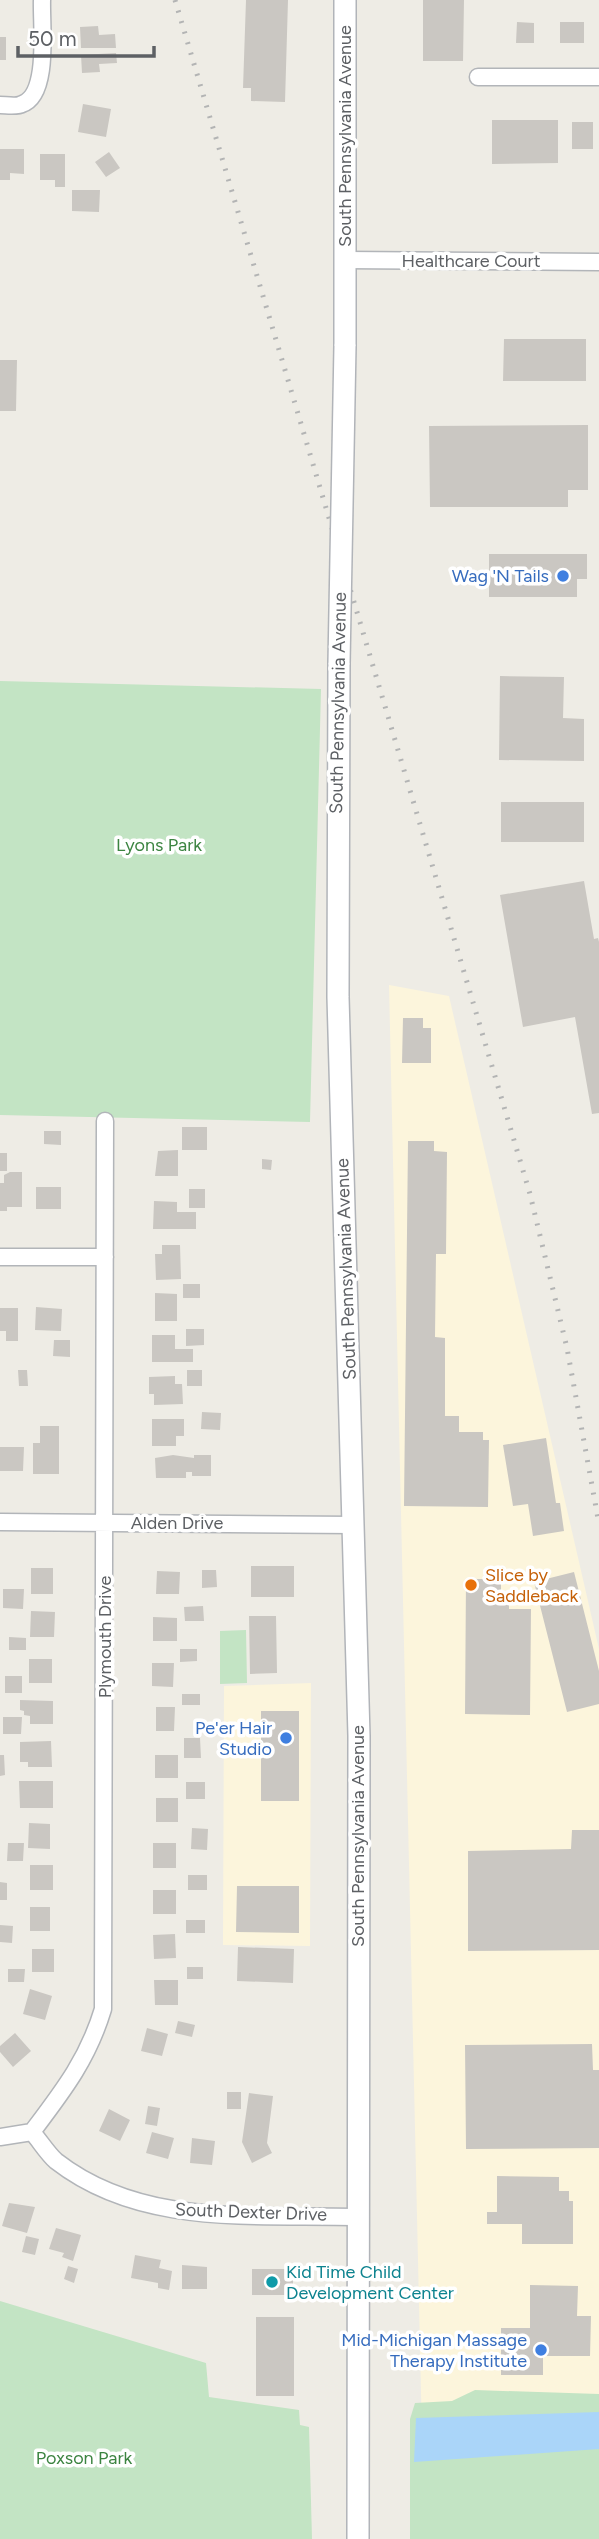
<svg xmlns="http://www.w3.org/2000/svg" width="599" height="2539" font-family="Figtree,sans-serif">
<rect width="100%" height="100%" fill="#eeece5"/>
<!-- commercial -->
<path fill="#fcf5dc" d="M389,985L449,996L599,1649V2446L423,2480Z
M311,1683L310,1946L223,1945L224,1686Z"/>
<!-- green -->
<path fill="#c3e4c4" d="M0,681L321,689L310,1122L0,1115Z
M246,1630L247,1683L220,1684V1631Z
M0,2301L206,2363L209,2397L299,2410L300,2425L309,2427L312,2539H0Z
M475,2390L599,2394V2539H410V2419L415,2403L452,2401Z"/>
<!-- water -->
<path fill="#aad5f9" d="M599,2412V2449L414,2462L416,2418Z"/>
<!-- building -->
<path fill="#cac7c2" d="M246,0H288L285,102L251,101V88H243Z
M423,0H464L463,61H423Z
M517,22L534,23V43H516Z
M560,22H584V43H560Z
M98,26L99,35L115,34L116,48H81L80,27Z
M0,37H6V60H0Z
M116,53L117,63L99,64L100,72L82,73L81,55Z
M83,104L111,109L106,137L78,132Z
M492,120H558V163L492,164Z
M572,122H593V149H572Z
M0,149H24V174L10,173V180H0Z
M109,152L120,168L106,177L95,162Z
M40,154H65V187H55V180H40Z
M72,190H100L99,212L72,211Z
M504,339H586V381H503Z
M0,360H17L16,411H0Z
M588,425V490H568V507H430L429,426Z
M489,554H587V579H577V597H489Z
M500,676L564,677L563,718L584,719V761L499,760Z
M501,802H584V842H501Z
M584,881L594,939L598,938L599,942V1113L592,1114L575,1017L523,1027L500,895Z
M403,1018H423V1028H431V1063H402Z
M182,1127H207V1150H182Z
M44,1131H61V1145L44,1144Z
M408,1141H434V1151L447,1152L446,1254H436L435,1337L445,1338V1416H459V1432H483V1440H489L488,1507L404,1506Z
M178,1150V1176H155L158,1151Z
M0,1153H7V1171H0Z
M262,1159L272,1160L271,1170L262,1169Z
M10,1172H22V1207H7V1211H0V1183H4V1175Z
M36,1187H61V1209H36Z
M189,1189H205V1208H189Z
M154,1201L177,1202V1212H196V1229H153Z
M162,1245H180L181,1279L156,1280L155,1254H162Z
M183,1284H200V1298H183Z
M155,1293L177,1294V1321H155Z
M36,1307L62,1309L61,1331L35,1330Z
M0,1308H18V1341H6V1331H0Z
M186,1329H204V1345L186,1346Z
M152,1335H175V1349H193V1362H152Z
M54,1340H70V1357L53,1356Z
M18,1370H27L28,1386H19Z
M187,1370H202V1386H187Z
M175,1376V1384H182L183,1404L154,1405V1394H149V1377Z
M202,1412L221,1413L220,1430L201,1429Z
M152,1419H184V1436H176V1446H152Z
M40,1426H59V1474H33V1443H40Z
M546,1438L556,1503H560L564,1531L533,1536L528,1504L513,1506L503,1445Z
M0,1447H24L23,1471H0Z
M173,1455L194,1458V1455H211V1476H192V1472H186V1478H156L155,1458Z
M251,1566H294V1597H251Z
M31,1568H53V1594H31Z
M202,1570H216L217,1587L202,1588Z
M157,1571L180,1572L179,1594H156Z
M574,1572L599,1671V1704L567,1712L534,1582Z
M466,1579H501V1591H509V1609H531L530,1715L465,1714Z
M3,1589H24L23,1609L3,1608Z
M203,1606L204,1621H185L184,1607Z
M31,1611L55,1612L54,1637H30Z
M249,1616H276L277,1673L250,1674Z
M153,1617L177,1618V1641H153Z
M9,1637L26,1638V1650H9Z
M180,1649H197V1661L180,1662Z
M29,1659H52V1683H29Z
M152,1663H174L173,1687L152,1686Z
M5,1676H22V1693H5Z
M182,1694H200V1705H182Z
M20,1700L53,1701V1724H30V1716L24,1715V1711L20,1710Z
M156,1707H175L174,1731H156Z
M261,1711H299V1801H261Z
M3,1717H22L21,1734H3Z
M184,1738H200L201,1758H184Z
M51,1741L52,1767H28V1762H20V1742Z
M0,1755H4L5,1775L0,1776Z
M155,1755H178V1778H155Z
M19,1781H53V1808H20Z
M186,1782H205V1799H186Z
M156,1798H178V1822H156Z
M29,1823L50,1824V1849L28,1848Z
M192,1828L208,1829L207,1850L191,1849Z
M572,1830H599V1950L468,1951V1851L571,1849Z
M8,1843H24L23,1861H7Z
M153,1843H176V1868H153Z
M30,1865H53V1890H30Z
M188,1875H207V1890H188Z
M0,1882L7,1883V1900H0Z
M237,1886H299V1933L236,1932Z
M153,1890H176V1914H153Z
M30,1907H50V1931H30Z
M186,1920H205V1933H186Z
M0,1925L13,1926L12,1943L0,1942Z
M175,1934L176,1958L154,1959L153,1935Z
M238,1947L294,1949L293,1983L237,1981Z
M32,1949H54V1972H32Z
M187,1967H203V1979H187Z
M8,1969H25L24,1982H8Z
M154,1980H178V2005H155Z
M30,1989L52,1996L45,2020L23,2014Z
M178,2021L195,2025L192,2037L175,2033Z
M147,2028L168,2034L162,2056L141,2051Z
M15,2033L31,2051L13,2067L0,2052V2046Z
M592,2044L593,2070H599V2148L466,2149L465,2045Z
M227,2092H241V2109H227Z
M249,2093L273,2096L267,2143L272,2153L252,2163L242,2142Z
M148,2106L160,2108L157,2126L145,2124Z
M109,2109L130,2120L120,2141L99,2131Z
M152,2132L174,2138L168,2159L146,2153Z
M192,2138L215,2141L212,2165L190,2163Z
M497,2176L559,2177V2191H569V2201H573V2244H522V2224H487V2212H497Z
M9,2203L35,2207L27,2233L2,2226Z
M56,2228L81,2235L73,2261L62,2257L64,2253L49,2249Z
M26,2236L39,2239L35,2255L22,2252Z
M135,2255L161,2260L159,2268L172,2271L169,2290L158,2288V2283L131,2278Z
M182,2265L207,2267V2289H182Z
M68,2266L78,2269L74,2283L64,2279Z
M252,2269H293V2295H252Z
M530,2285L578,2286L577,2316H591L590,2356H543V2375H501V2328H530Z
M256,2317H294V2396H256Z"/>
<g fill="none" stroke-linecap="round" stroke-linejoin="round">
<!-- minor casing -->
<g stroke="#b2b5b9" stroke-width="19">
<path id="minor" d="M478,77H599
M0,105C6,105 17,107 22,104C50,95 41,24 42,0
M344,260L599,262
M0,1257H105
M0,1522L354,1525
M32,2132C63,2091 88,2059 103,2009L105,1121
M0,2137L32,2132C40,2141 47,2153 56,2161C142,2228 256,2214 358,2217"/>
</g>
<!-- secondary casing -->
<g stroke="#b1b4b9" stroke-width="24">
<path id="secondary" d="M345,346V0
M339,663L338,997L359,1736L358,2539"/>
</g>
<!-- minor -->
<use href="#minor" stroke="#fff" stroke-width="16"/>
<!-- secondary -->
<use href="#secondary" stroke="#fff" stroke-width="21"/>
<!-- rail -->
<path stroke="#b3b4b4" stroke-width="5" stroke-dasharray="2 9" stroke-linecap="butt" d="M175,0L530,1194L567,1348L599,1524"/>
<!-- secondary-bridge casing -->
<g stroke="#b1b4b9" stroke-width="24" stroke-linecap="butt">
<path id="secondary-bridge" d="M339,663L345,346"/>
</g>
<!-- secondary-bridge -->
<use href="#secondary-bridge" stroke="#fff" stroke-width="21"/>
</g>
<!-- markers -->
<g fill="#3f7fe0" stroke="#fff" stroke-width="2.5">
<circle cx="563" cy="576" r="7"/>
<circle cx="286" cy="1738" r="7"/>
<circle cx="541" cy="2350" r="7"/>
</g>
<circle fill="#e8710a" stroke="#fff" stroke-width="2.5" cx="471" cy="1585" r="7"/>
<circle fill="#0f9aa8" stroke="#fff" stroke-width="2.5" cx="272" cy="2282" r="7"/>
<g text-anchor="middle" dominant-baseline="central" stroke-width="7" stroke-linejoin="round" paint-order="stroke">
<!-- street labels -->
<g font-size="18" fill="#5d6064" stroke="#fff">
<text transform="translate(345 136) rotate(-90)">South Pennsylvania Avenue</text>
<text x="471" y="261">Healthcare Court</text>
<text transform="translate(338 703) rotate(-89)">South Pennsylvania Avenue</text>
<text transform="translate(346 1269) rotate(-92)">South Pennsylvania Avenue</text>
<text x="177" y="1523">Alden Drive</text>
<text transform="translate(105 1637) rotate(-90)">Plymouth Drive</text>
<text transform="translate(358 1836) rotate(-90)">South Pennsylvania Avenue</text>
<text transform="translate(251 2212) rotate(2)">South Dexter Drive</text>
</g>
<!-- shop labels -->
<g font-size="18" fill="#366cbe" stroke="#fff" text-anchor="end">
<text x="549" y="576">Wag 'N Tails</text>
<text x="272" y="1728">Pe'er Hair<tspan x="272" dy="21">Studio</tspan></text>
<text x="527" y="2340">Mid-Michigan Massage<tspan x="527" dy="21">Therapy Institute</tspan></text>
</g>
<!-- park labels -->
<g font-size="18" fill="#3c8441" stroke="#fff">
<text x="159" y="845">Lyons Park</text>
<text x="84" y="2458">Poxson Park</text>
</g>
<!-- food labels -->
<g font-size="18" fill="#c56008" stroke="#fff" text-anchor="start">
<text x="485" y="1575">Slice by<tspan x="485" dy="21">Saddleback</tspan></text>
</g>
<!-- culture labels -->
<g font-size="18" fill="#0d838f" stroke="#fff" text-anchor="start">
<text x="286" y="2272">Kid Time Child<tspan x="286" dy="21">Development Center</tspan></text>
</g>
</g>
<!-- scale -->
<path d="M18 46v10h136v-10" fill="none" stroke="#5d6064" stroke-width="3.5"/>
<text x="28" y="46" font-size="21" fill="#5d6064" stroke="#ffffff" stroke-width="5" paint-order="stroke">50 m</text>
</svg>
